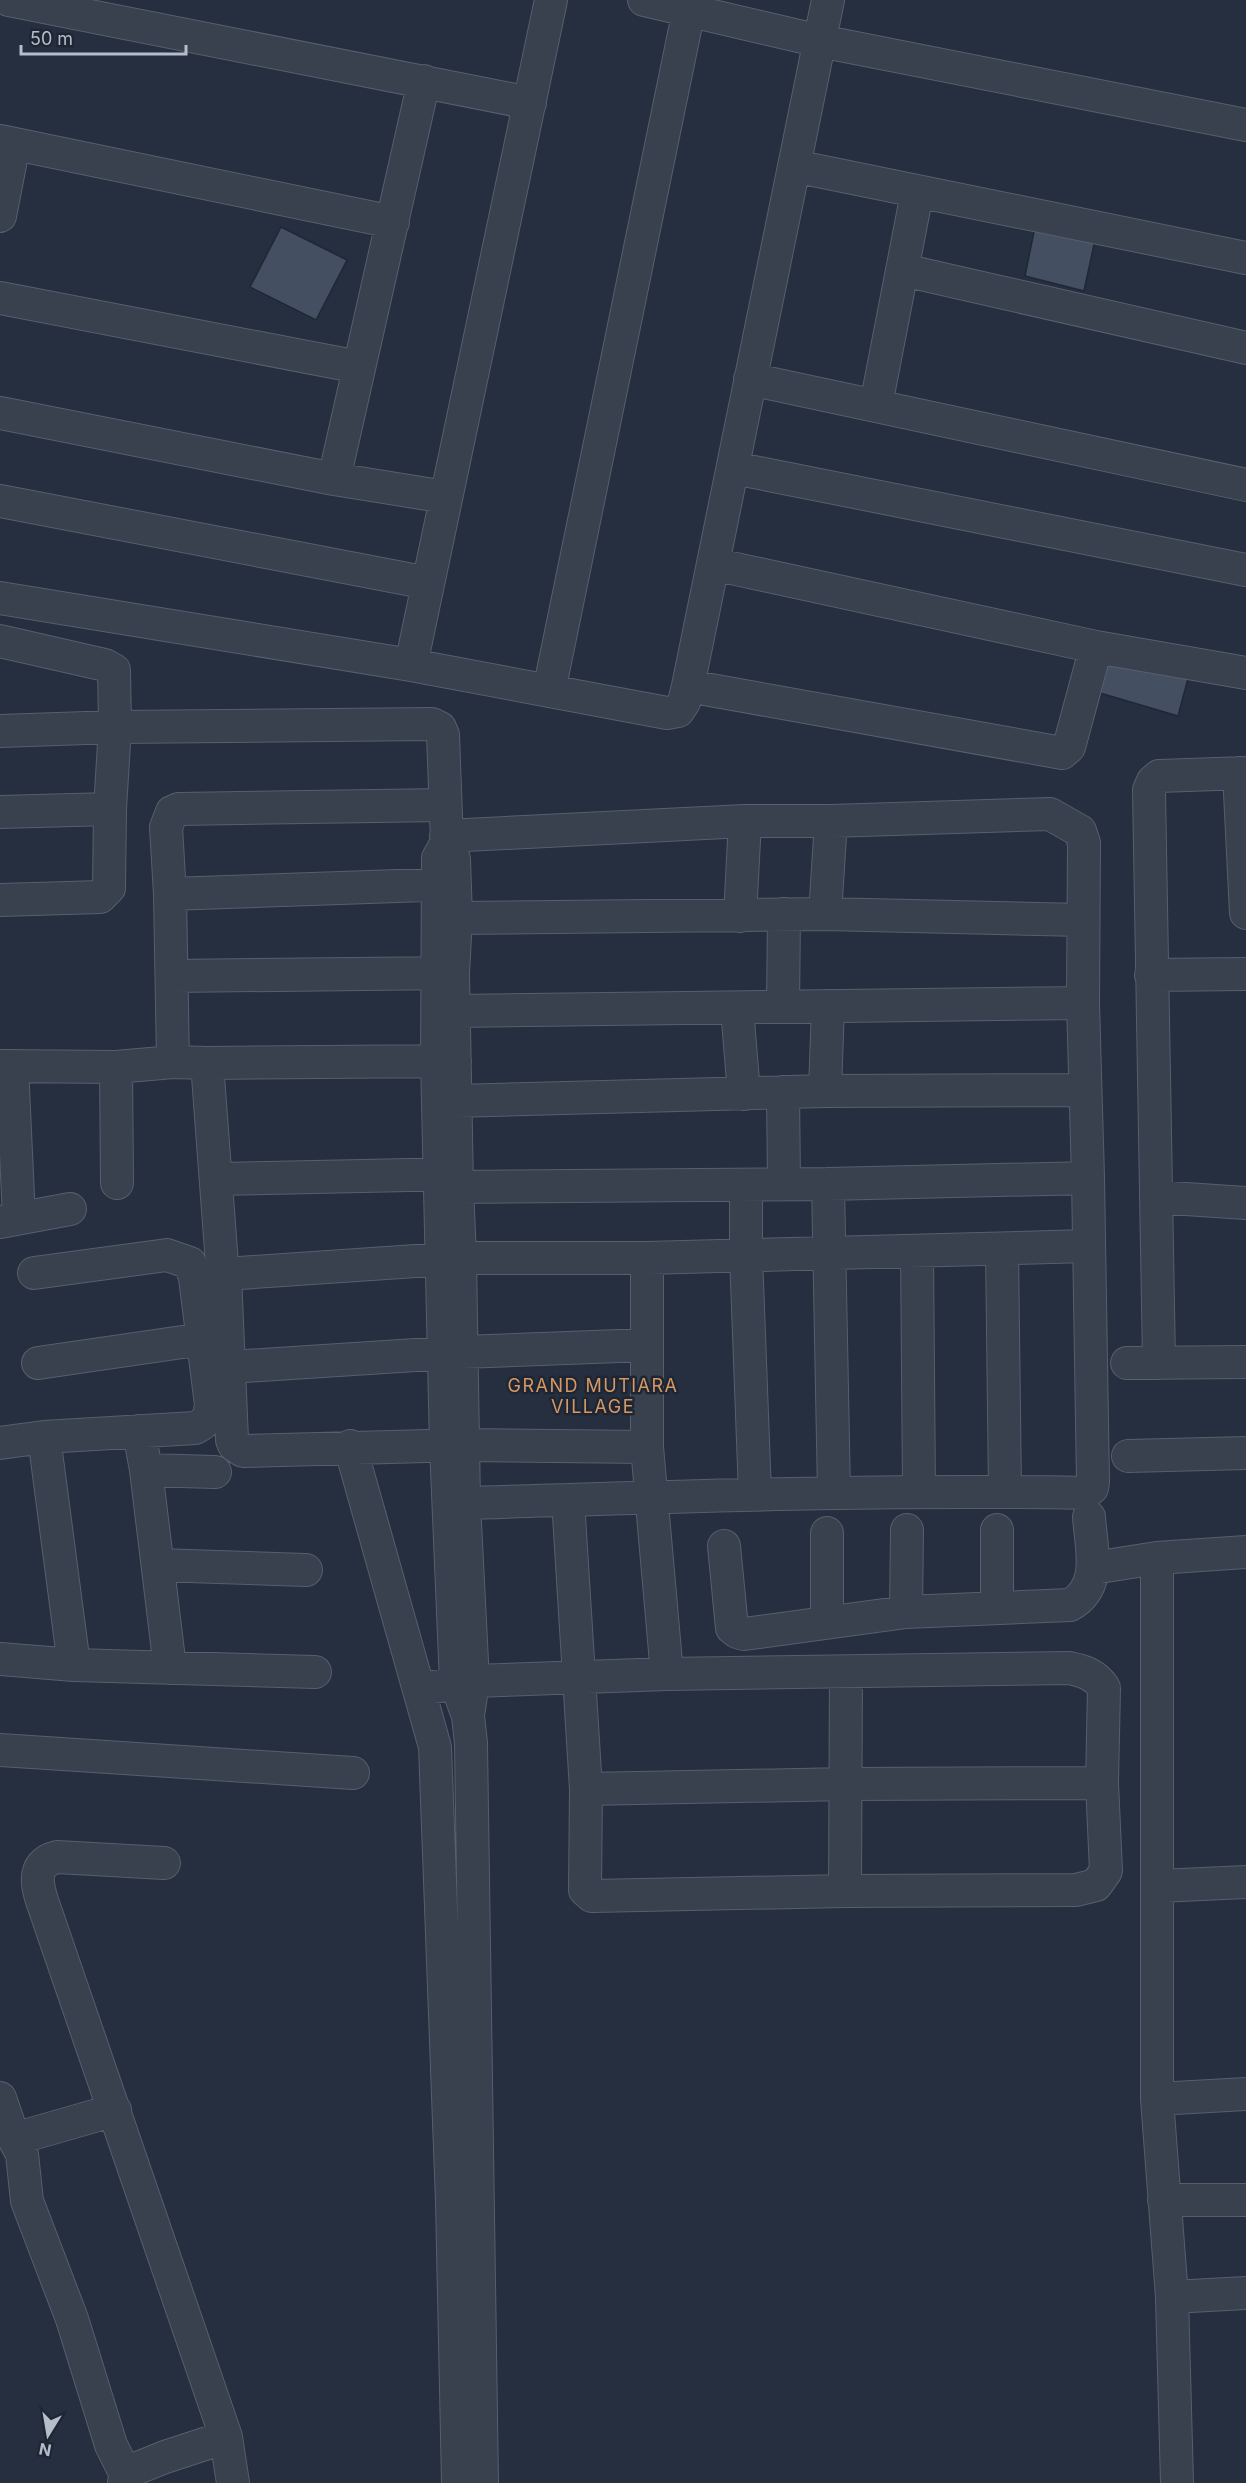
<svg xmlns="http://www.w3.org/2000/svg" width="1246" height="2483" font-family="Inter,sans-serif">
<rect width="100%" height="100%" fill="#252f3f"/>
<!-- building -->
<path fill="#444f61" stroke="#202836" stroke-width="1.5" d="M281,227L347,260L316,320L250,287Z
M1035,227L1095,240L1084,291L1025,276Z
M1107,655L1190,671L1178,716L1100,693Z"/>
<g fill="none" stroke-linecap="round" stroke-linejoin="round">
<!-- minor casing -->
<g stroke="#575f6d" stroke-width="34">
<path id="minor" d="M9,0L530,103
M644,0L820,41L1246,125
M0,141L393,222
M794,166L1246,258
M0,216L14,144
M903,270L1246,348
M0,298L359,367
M750,379L1246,485
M876,405L917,193
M0,413L334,479L446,497
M734,468L1246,570
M334,479L424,81
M0,501L428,583
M713,564L1096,647L1246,673
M0,598L411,665L667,713L678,711L684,702L688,686L828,0
M0,641L105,665L114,670L115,727L0,731
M411,665L551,0
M688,686L1062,753L1069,747L1096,647
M549,691L691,0
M1239,773L1246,913
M0,812L110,809
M446,836L745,821H831L1050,814L1080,831L1084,843L1083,1003L1088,1178L1093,1482L1092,1488L1086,1493C879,1489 671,1497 464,1503
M447,842L454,859L456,918L453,973L457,1187L460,1258L464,1503L473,1681L468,1716L456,1683L446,1446L437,1061L438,858Z
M170,894L455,884
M0,900L100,897L109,888L110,809L115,727L432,724L440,728L443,735L447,842
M825,914L831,821
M740,916L745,821
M456,918L825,914L1082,920
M1151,975L1246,974
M172,976L453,973
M783,1006L784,914
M737,1008L744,1094
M455,1011L1083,1003
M173,1062L170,894L166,827L172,812L179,809L445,805
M207,1063L222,1264L225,1274L232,1440L234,1445L243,1451L463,1445L647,1447
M0,1066L116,1067L173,1062L207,1063L455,1061
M12,1066L19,1218
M116,1067L117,1183
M825,1091L828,1006
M783,1092L784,1183
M455,1101L825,1091L1085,1090
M217,1179L457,1174
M828,1184L834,1493
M746,1185V1255L755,1494
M457,1187L828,1184L1088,1178
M1156,1197L1246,1203
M0,1222L70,1209
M1002,1249L1005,1492
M917,1251L919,1491
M647,1258V1447L667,1674
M225,1274L460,1258H647L1088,1246
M38,1363L203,1339
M1127,1363L1246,1362
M1159,1363L1149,790L1153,781L1159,776L1246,773
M230,1367L462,1352L646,1345
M139,1431L146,1470L170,1668
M44,1437L74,1665
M0,1443L44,1437L195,1428C207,1422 209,1418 211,1405L195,1278L190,1263L167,1255L34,1273
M350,1446L435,1747L452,2202L458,2483
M1128,1456L1246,1453
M146,1470L215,1472
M568,1500L586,1789L585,1890L592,1896L845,1891L846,1672
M827,1533V1622
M724,1546L732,1628L737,1632L744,1634L906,1612L1070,1605C1103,1587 1091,1548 1089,1517
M1157,1558V2099L1172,2297L1177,2483
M158,1565L306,1570
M1093,1568L1157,1558L1246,1552
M997,1607V1530
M906,1612L907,1530
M0,1659L74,1665L315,1672
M420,1689L473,1681L667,1674L1069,1668C1084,1671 1096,1675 1104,1688L1102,1783L1106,1871L1096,1885L1076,1890L845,1891
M468,1716L471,1743L482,2483
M0,1750L353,1773
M586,1789L847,1784L1102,1783
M1159,1886L1246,1882
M0,2098L14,2139L22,2154L27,2201L72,2319L111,2445L125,2473L124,2483
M1157,2099L1246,2094
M14,2139L115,2110
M1164,2200H1246
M1172,2297L1246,2293
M226,2437L233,2483
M125,2473L165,2457L226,2437L49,1921C42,1899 24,1865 57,1857L164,1863"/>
</g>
<!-- minor -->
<use href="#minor" stroke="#39414f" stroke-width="32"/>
</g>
<g text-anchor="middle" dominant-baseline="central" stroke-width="5" stroke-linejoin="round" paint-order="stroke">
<!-- neighbourhood labels -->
<g font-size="18" letter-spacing="1.5" fill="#d69864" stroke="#1e2634">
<text x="593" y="1385">GRAND MUTIARA<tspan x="593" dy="21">VILLAGE</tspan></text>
</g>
</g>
<!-- north arrow -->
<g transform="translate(48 2435) rotate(191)" stroke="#1e2634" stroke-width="4.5" paint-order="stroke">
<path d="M0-4.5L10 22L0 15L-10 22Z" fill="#b5bdca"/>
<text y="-9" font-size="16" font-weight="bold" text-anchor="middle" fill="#b5bdca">N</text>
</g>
<!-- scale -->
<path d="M21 45v9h165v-9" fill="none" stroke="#b5bdca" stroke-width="3"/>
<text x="30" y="45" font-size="18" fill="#b5bdca" stroke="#1e2634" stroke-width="4.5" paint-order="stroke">50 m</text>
</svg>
